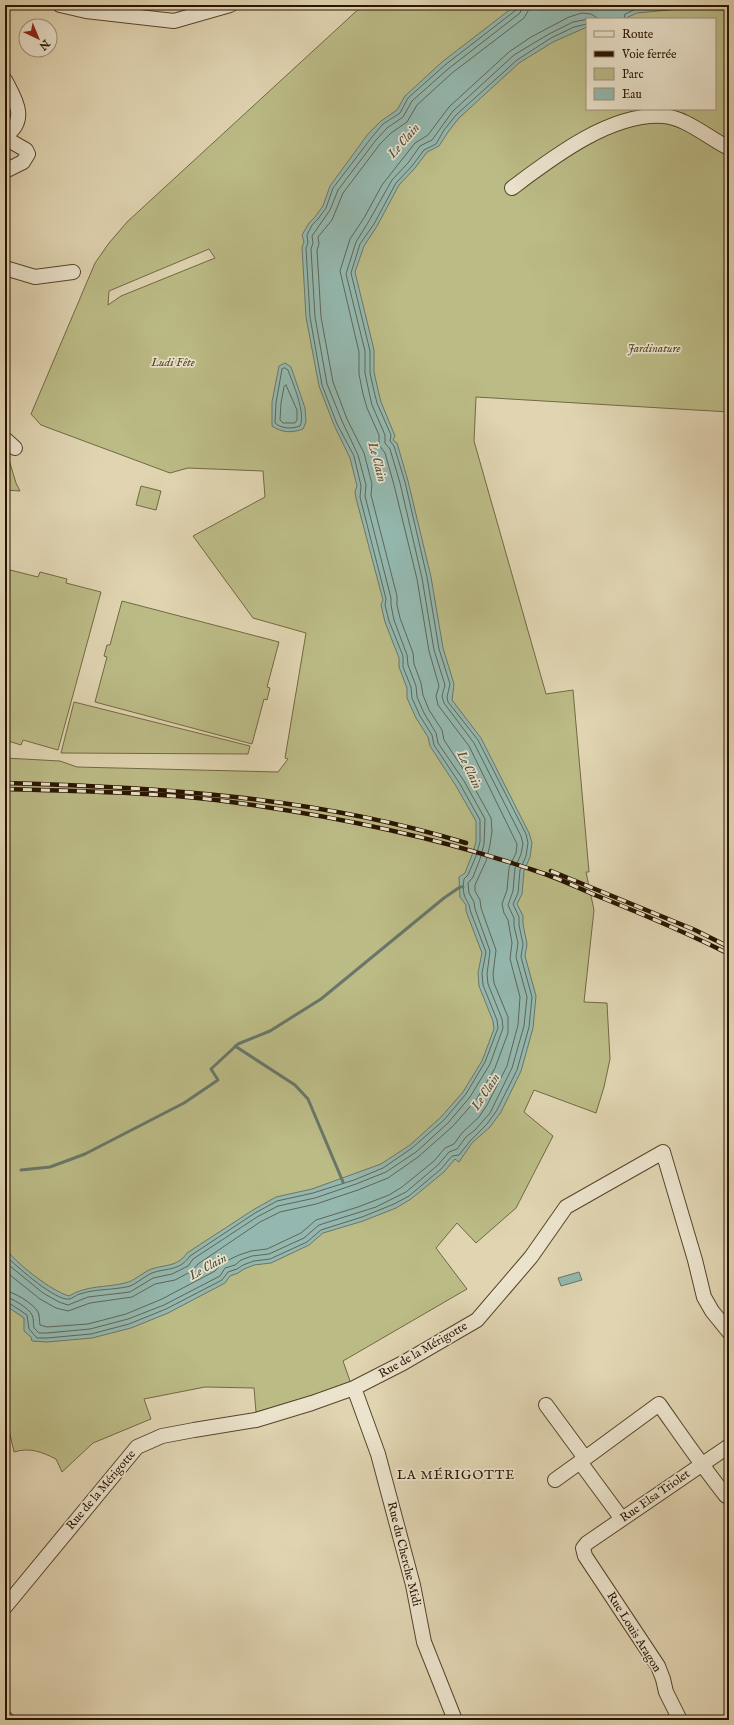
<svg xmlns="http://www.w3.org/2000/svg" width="734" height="1725" font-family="'IM FELL English',serif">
<rect width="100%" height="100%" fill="#e0d4b1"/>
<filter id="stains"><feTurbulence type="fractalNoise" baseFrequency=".005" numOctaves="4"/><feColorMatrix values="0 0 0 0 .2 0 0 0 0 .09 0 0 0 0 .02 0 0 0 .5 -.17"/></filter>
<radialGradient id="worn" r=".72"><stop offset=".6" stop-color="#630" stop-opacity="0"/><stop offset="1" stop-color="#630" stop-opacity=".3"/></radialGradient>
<!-- green -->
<path fill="#bbbb86" stroke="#726843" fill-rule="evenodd" d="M363,5H729V412L476,397L474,441L546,694L573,690L589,872H586L594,910L584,1002L607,1003L610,1059L604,1087L596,1113L534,1090L524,1112L553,1136L516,1208L476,1243L457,1223L436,1248L467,1289L343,1361L351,1384L256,1412L254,1388L205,1387L144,1399L151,1419L93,1443L62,1472L56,1459C42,1452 30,1447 14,1452L9,1430L5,1431V758L60,761L77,767L278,772L288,759L285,758L306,633L253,618L193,536L265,497L263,471L188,468L170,473L41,425L31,414L95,263L109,243L127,222ZM587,19H715V109H587ZM209,249L215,258L121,296L108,305L109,291Z
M5,446L7,449L10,463L16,483L20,491L5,490Z
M141,486L161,491L156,510L136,505Z
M6,569L38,577L40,572L67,579L66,583L101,592L58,750L23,740L21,745L5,740V573Z
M122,601L279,642L267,687L270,688L267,700L264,699L252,744L95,702L107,657L104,656L107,645H110Z
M74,702L250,746L248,754L61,753Z"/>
<!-- water -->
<path fill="#94b8af" stroke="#697669" d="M516,5H729V10L680,9L637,13L624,19H587V27L553,42L519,63L459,118L448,132L439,146L427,152L415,168L399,185L377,226L364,246L355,272L374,350V372L378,390L381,402L395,436L393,440L397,443L408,481L431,577L443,648L454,684L452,700L481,738L529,833L532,843L530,857L524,871L522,894L517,904L523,916V924L527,944L525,956L536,996L533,1028L521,1071L501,1112L490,1127L472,1143L459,1162L455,1159L444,1172L411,1199L396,1208L363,1221L323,1233L309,1245L271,1263L254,1265L244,1269L238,1273L230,1276L225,1283L168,1313L131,1328L92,1338L47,1342L32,1341L31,1337L24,1331V1318L5,1305V1248C16,1263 51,1291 69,1296C87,1285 105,1288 125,1283C134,1281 141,1274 149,1270C163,1264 177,1268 187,1253L253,1210L276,1197L312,1189L381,1164L410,1145L441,1117L463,1092L482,1061L494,1029L493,1021L479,986L478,973L482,953L466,911V905L460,897L459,877L465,873L472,855L476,842V821L456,786L430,746L428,737L416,718L407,698V688L399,667V658L385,622L381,605L383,600L356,498L355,492L357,486L350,458L334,425L319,386L306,317L302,247L304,242L302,235L309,223L315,217L323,206L330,186L368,134L381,121L397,110L405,96L442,62Z
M285,363L291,367L305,408L306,422L303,429C292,433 282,433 272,426V402L279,366Z
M579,1272L582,1280L561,1286L558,1278Z"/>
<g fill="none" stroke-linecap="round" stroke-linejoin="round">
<!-- shore -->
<path stroke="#5e6658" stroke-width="1" d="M624,19L625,14L636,9L676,5
M285,368L288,370C293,384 306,413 300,426C292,429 282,429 275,423L276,403L282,369Z
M286,385L297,410V420L295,423H283L280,420L281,403L284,387Z
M5,1255C17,1267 50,1296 66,1299C72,1300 75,1295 80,1294C94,1289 111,1290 126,1287C134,1286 142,1278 150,1274C164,1267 178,1273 190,1256L255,1213L277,1201L313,1193L354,1180L383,1168L412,1148L444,1120L466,1094L485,1062L498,1028L497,1020L483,985L482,973L486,952L470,910C470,903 465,900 464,894C463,889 463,884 464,879L468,875L476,856L480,842V820L460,784L434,745L432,735L420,716L412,698L411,687L403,667V656L389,621L385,605L386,599L360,497L361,486L354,456L337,424L322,385L310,317L306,248L308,243L307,235L312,225L318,219L326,208L333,188L372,137L383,124L400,113L408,98L445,65L516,10L518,5
M5,1262L43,1293L59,1302L68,1305L88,1297L130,1292L153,1278L172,1274L188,1266L193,1259L257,1217L278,1206L315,1198L356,1184L386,1172L416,1152L448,1123L470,1097L490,1064L503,1028L502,1019L488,984L487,974L490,951L475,909L474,902L469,893L468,883L473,877L480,859L484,844L485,819L464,781L438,743L436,733L424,713L417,697L416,686L408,665L407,655L394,620L391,605V598L365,496L366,485L358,455L342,421L327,384L315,317L311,249L313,243L312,236L330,210L338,190L376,140L387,128L403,117L412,101L448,69L520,13L523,5
M5,1271L40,1299L56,1308L68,1311L90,1303L132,1297L155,1284L175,1280L192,1271L198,1264L260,1222L280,1212L316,1204L358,1190L388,1178L418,1157L452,1127L476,1100L495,1068L508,1033V1017L494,983L493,974L496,950L481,908L480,900L475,891V885L486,861L490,845L492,831L491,818L469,778L444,740L442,730L429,710L423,695L421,683L414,664L413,653L400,618L397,605V596L371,495L372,484L364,453L347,419L333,382L321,317L317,250L319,244L318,237L332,220L343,193L380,144L391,133L407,122L417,105L452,73L524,18L528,11L529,5
M5,1291C13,1291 34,1304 38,1312C40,1316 39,1320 40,1325L47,1327L88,1324L126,1314L162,1299L215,1271L222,1263L239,1255L251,1251L267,1249L301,1233L316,1220L358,1207L389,1195L402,1187L434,1161L445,1148L454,1144L462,1133L479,1117L487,1105L507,1066L518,1025L520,997L510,959L512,943L508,920L504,913L502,904L507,890L509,868L516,853L517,844L469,746L438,705L436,696L439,686L429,651L417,579L394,485L385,453L379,445V435L367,408L363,394L359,374V352L340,271L350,239L364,218L382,185L415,143L428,135L449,107L509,52L531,37L569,17L582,13L591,14L599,19
M5,1297C11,1297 30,1309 32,1315C34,1318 33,1324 34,1328L39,1333H47L90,1329L128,1319L164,1305L220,1276L225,1268L235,1265L241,1260L252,1256L269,1254L304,1238L319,1225L376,1207L406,1192L438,1165L449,1152L457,1149L466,1137L475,1130L490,1113L512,1068L524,1026L527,997L516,957L518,943L514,926V918L508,905L513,891L515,868L521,854L523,844L521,836L474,743L444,703L442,696L445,685L434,650L422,578L400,483L390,449L385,443V435L372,405L369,392L365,373V351L346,274L356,242L369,221L392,180L408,163L420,146L432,140L453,111L514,55L549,34L573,22L589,19
M5,1302L9,1303L27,1315L29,1329L37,1338H47L91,1334L129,1324L166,1309L222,1280L228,1272L237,1269L243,1265L254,1261L270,1259L307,1242L321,1230L362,1217L394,1204L409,1196L441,1169L452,1156L459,1155L470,1141L487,1124L497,1110L517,1070L529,1027L532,997L521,957L523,944L519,925V917L513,904L518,893L520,870L526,856L528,843L526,834L478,740L448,702L447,697L450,684L439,649L427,577L405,482L394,446L390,441L391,435L377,403L374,391L370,373V351L351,273L360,244L374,224L396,183L412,166L424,150L436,144L444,130L456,115L517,60L551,38L574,27L587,24"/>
<!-- stream -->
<path stroke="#697669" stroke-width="3" d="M235,1046L295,1085L308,1099L343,1182
M21,1170L50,1167L85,1154L184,1103L218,1080L211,1069L238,1044L270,1031L321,999L444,898L460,887H463"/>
<!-- minor casing -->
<g stroke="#57442c" stroke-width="16">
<path id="minor" d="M60,5L86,11L174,21L230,5
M5,80C15,99 29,120 5,136
M5,171L23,162L28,154L26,150L12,142L6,135
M512,188C552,158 610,113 663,116C685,117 710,139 729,148
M5,268L35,277L73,272
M5,439L15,448
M354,1388L378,1454L413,1585L424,1642L455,1720
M546,1405L585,1458
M555,1480L580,1462
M622,1519L580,1462L659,1404C681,1435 702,1466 726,1496
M5,1607L137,1447L162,1436L194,1430L256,1420L312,1403L354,1388L403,1363L477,1320L531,1257L566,1207L663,1152L695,1260L704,1297L712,1311L729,1332
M5,1718L7,1720
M680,1720L666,1692L663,1679L658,1666L585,1556L583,1548L587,1543L729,1446"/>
</g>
<!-- minor -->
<use href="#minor" stroke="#ebe3cc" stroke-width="14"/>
<!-- rail casing -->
<g stroke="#291400" stroke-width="4.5">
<path id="rail" d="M5,783C160,787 316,797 466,843
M5,789C75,791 146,792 216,800C325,814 435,836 539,872C558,878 576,887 595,895C640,913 685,932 729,954
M551,871L695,930L729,947"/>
</g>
<!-- rail -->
<use href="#rail" stroke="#ebe3cc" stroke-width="3" stroke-dasharray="9" stroke-linecap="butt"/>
</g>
<g text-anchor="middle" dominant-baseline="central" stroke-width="3.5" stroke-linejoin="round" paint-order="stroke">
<!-- park labels -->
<g font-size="12" font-style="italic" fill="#554628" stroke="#ebe3cc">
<text x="654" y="348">Jardinature</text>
<text x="173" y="362">Ludi Fête</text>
</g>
<!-- street labels -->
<g font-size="12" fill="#291400" stroke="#ebe3cc">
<text transform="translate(423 1350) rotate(-30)">Rue de la Mérigotte</text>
<text transform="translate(101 1490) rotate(-50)">Rue de la Mérigotte</text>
<text transform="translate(655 1496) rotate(-35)">Rue Elsa Triolet</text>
<text transform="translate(404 1554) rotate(76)">Rue du Cherche Midi</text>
<text transform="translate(634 1632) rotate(58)">Rue Louis Aragon</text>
</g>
<!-- water labels -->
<g font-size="13" font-style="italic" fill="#4e4d3d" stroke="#ebe3cc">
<text transform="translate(404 141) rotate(-49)">Le Clain</text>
<text transform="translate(377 462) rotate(75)">Le Clain</text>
<text transform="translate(469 770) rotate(64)">Le Clain</text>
<text transform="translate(486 1092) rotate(-57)">Le Clain</text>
<text transform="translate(208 1267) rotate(-29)">Le Clain</text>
</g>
<!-- neighbourhood labels -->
<g font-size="13" letter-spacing="1" fill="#291400" stroke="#ebe3cc">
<text x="456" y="1475">LA MÉRIGOTTE</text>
</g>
</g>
<!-- margin -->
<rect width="734" height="1725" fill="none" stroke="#e0d4b1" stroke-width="20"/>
<rect x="6" y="6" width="722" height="1713" fill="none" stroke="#291400" stroke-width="2"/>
<rect x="10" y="10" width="714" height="1705" fill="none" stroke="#291400"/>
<!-- legend -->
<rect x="586" y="18" width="130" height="92" fill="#ebe3cc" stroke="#9d907a"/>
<rect x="594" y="31" width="20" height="6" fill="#ebe3cc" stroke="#9d907a"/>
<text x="622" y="38" font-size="12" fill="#291400">Route</text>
<rect x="594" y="51" width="20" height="6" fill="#291400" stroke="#9d907a"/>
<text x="622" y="58" font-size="12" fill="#291400">Voie ferrée</text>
<rect x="594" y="68" width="20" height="12" fill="#bbbb86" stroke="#9d907a"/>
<text x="622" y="78" font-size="12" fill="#291400">Parc</text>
<rect x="594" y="88" width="20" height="12" fill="#94b8af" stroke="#9d907a"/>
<text x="622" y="98" font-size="12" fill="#291400">Eau</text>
<!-- north arrow -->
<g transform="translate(38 38) rotate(136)"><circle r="19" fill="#ebe3cc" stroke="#9d907a"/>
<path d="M0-3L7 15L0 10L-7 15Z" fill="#8f2418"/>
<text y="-6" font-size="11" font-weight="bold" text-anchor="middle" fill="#291400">N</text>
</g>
<rect width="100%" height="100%" filter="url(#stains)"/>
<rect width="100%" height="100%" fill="url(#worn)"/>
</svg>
